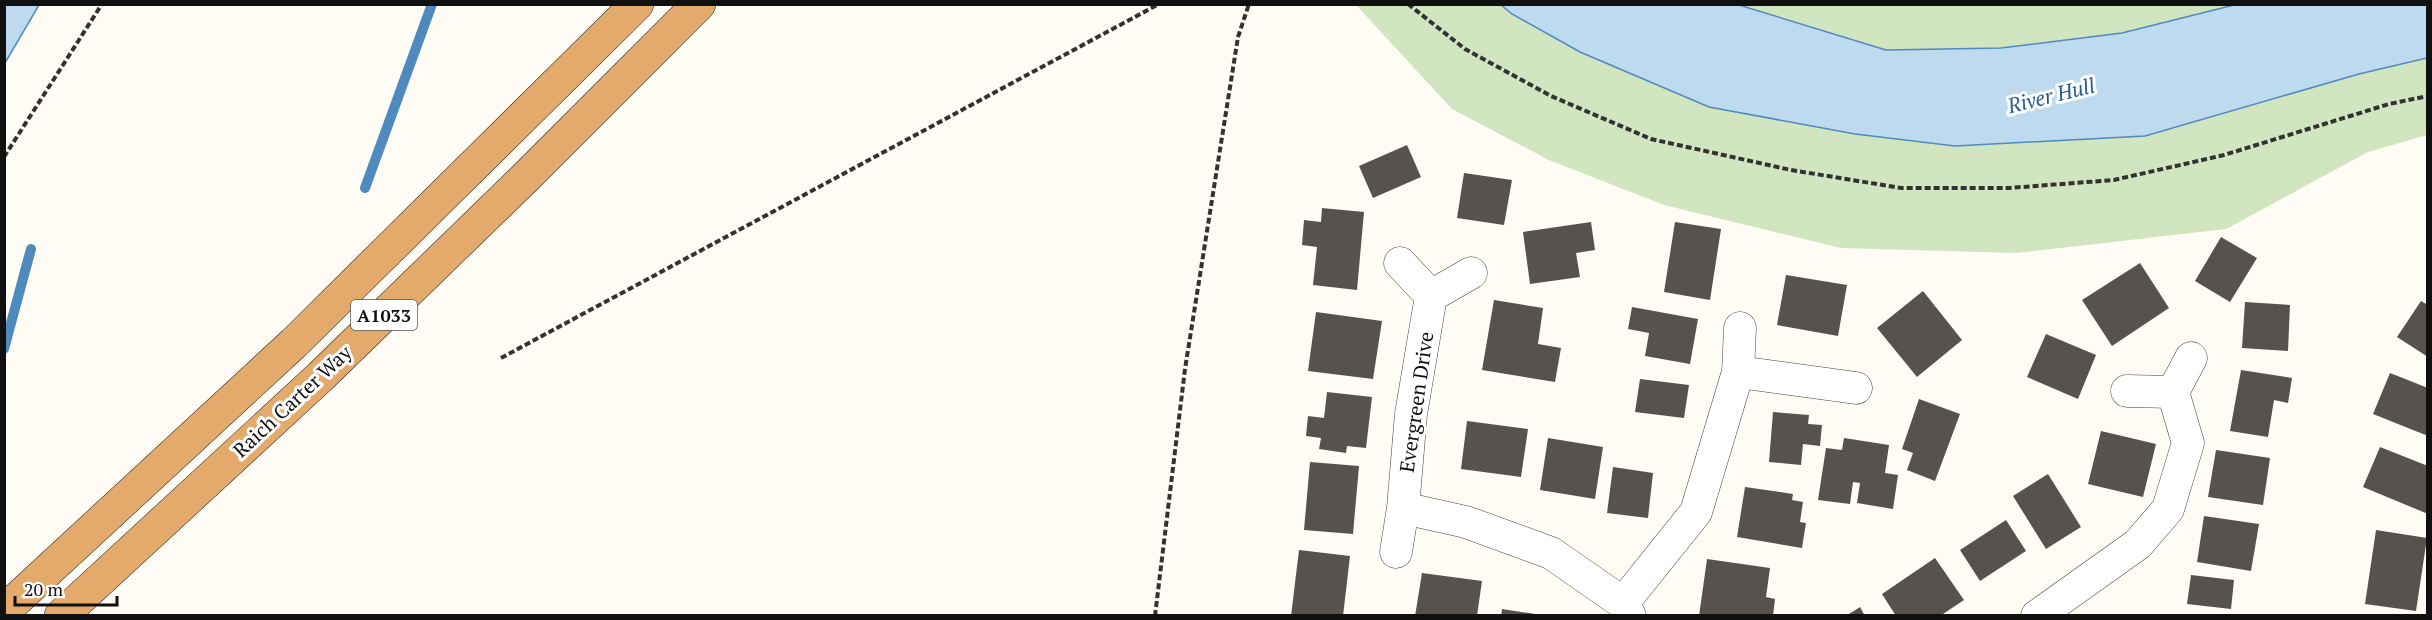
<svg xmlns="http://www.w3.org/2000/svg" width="2432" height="620" font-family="'PT Serif',serif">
<rect width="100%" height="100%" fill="#fefcf4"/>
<!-- green -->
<path fill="#d1e5c0" d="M1356,5H1501L1512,14L1580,52L1709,107L1855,134L1955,146L2025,142L2359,74L2427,58V135L2368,152L2226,229L2016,253L1841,248L1664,205L1549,160L1452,109Z
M1739,5H2234L2122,33L2001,48L1886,50Z"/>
<!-- water -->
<path fill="#bedaef" stroke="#4e8abe" stroke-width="1.5" d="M5,4L39,5L5,63L4,5Z
M1501,5H1739L1886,50L2001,48L2122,33L2234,5H2427V58L2359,74L2145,136L1955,146L1855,134L1709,107L1580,52L1512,14Z"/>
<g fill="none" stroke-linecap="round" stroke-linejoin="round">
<!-- stream -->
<path stroke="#4e8abe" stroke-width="10" d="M365,188L432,4
M4,349L31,249"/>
</g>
<!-- building -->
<path fill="#57524d" d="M1407,145L1421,177L1373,198L1359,166Z
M1464,173L1512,180L1504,225L1457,218Z
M1322,208L1364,212L1357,290L1313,285L1317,247L1302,245L1304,220L1321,222Z
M1591,222L1595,250L1576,253L1580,277L1530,284L1523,232Z
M1675,222L1721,229L1710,300L1664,292Z
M2221,237L2257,258L2230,302L2195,281Z
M2140,263L2169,308L2112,346L2082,300Z
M1786,275L1847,285L1838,336L1777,325Z
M1923,291L1962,340L1917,377L1877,328Z
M1494,300L1543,308L1538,344L1561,348L1555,382L1482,370Z
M2421,301L2428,305V357L2397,337Z
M2245,302L2290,305L2288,351L2242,348Z
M1632,307L1698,319L1690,364L1645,356L1649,333L1628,329Z
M1316,312L1382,321L1373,379L1308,371Z
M2046,334L2096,355L2078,399L2027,377Z
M2241,370L2292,378L2288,403L2274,400L2268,437L2230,431Z
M2390,373L2428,388V436L2373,414Z
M1640,379L1689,385L1684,418L1635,412Z
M1327,392L1372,397L1366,448L1347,446L1346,453L1319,449L1321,438L1306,436L1308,416L1324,418Z
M1919,399L1960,414L1935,481L1907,470L1913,453L1902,449Z
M1773,412L1809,415L1808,424L1822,425L1820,446L1803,444L1801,465L1769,462Z
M1467,421L1528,429L1521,477L1461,469Z
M2101,431L2156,444L2143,497L2088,484Z
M1548,438L1603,447L1595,499L1540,490Z
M1844,438L1889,445L1885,473L1898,475L1893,509L1857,503L1860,483L1853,482L1850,504L1818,500L1826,448L1842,450Z
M2380,447L2428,466V514L2363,487Z
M2216,450L2270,458L2263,505L2208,497Z
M1310,462L1359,466L1353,534L1304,530Z
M1613,467L1653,473L1648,518L1607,513Z
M2048,474L2081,527L2046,549L2013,496Z
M1745,487L1793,494L1792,500L1803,502L1800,522L1806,523L1802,548L1737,537Z
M2204,516L2259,524L2251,571L2197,562Z
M2006,520L2026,551L1980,581L1960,550Z
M2376,530L2427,538L2416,611L2365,604Z
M1299,550L1350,556L1343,616H1291Z
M1935,558L1964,600L1940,616H1896L1882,594Z
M1707,559L1770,568L1766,597L1775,599L1773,616H1699Z
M1422,573L1482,581L1477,616H1415Z
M2191,575L2234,580L2231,609L2187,604Z
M1860,607L1865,616H1846Z
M1502,609L1535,614V616H1501Z"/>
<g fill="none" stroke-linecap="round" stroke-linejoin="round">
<!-- street casing -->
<g stroke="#434343" stroke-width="33">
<path id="street" d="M1400,263L1431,296L1471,273
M1738,372L1856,388
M2127,391L2173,392L2191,358
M1403,508L1466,522L1551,553L1623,603L1630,616
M1396,552L1403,508L1411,414L1431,296
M1623,603L1696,512L1738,372L1740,328
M2037,616L2138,544L2168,509L2188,443L2173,392"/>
</g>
<!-- highway casing -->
<g stroke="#212121" stroke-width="34">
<path id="highway" d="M4,611L294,343L637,4
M61,616L320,377L525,178L699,4"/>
</g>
<!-- path -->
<path stroke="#323232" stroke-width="4" stroke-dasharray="6 3" stroke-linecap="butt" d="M1408,4L1465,49L1551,96L1651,139L1791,170L1901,188H2009L2114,180L2224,155L2389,104L2428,96
M4,157L102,4
M501,358L1159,4
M1155,616L1185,369L1238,37L1249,4"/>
<!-- street -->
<use href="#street" stroke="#fff" stroke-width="32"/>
<!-- highway -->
<use href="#highway" stroke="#e3aa6c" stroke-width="33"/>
</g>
<g text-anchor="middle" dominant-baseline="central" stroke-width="6" stroke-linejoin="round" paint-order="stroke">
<!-- shield labels -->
<rect fill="#fff" stroke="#585858" stroke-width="1.5" x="351" y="300" width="66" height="30" rx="4.5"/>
<g font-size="18" font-weight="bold" fill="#101010">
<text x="384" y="315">A1033</text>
</g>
<!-- street labels -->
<g font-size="20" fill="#101010" stroke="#fff">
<text transform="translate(292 401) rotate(-43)">Raich Carter Way</text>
<text transform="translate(1416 402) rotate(-82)">Evergreen Drive</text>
</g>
<!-- water labels -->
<g font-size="21" font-style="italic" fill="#275d93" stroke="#fff">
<text transform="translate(2051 95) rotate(-14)">River Hull</text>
</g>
</g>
<!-- border -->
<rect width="2432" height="620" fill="none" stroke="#101010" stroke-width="12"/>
<!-- scale -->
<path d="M15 596v9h102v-9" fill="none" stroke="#101010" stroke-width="3"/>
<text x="24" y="596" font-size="18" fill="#101010" stroke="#ffffff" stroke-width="4.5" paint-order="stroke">20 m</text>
</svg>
